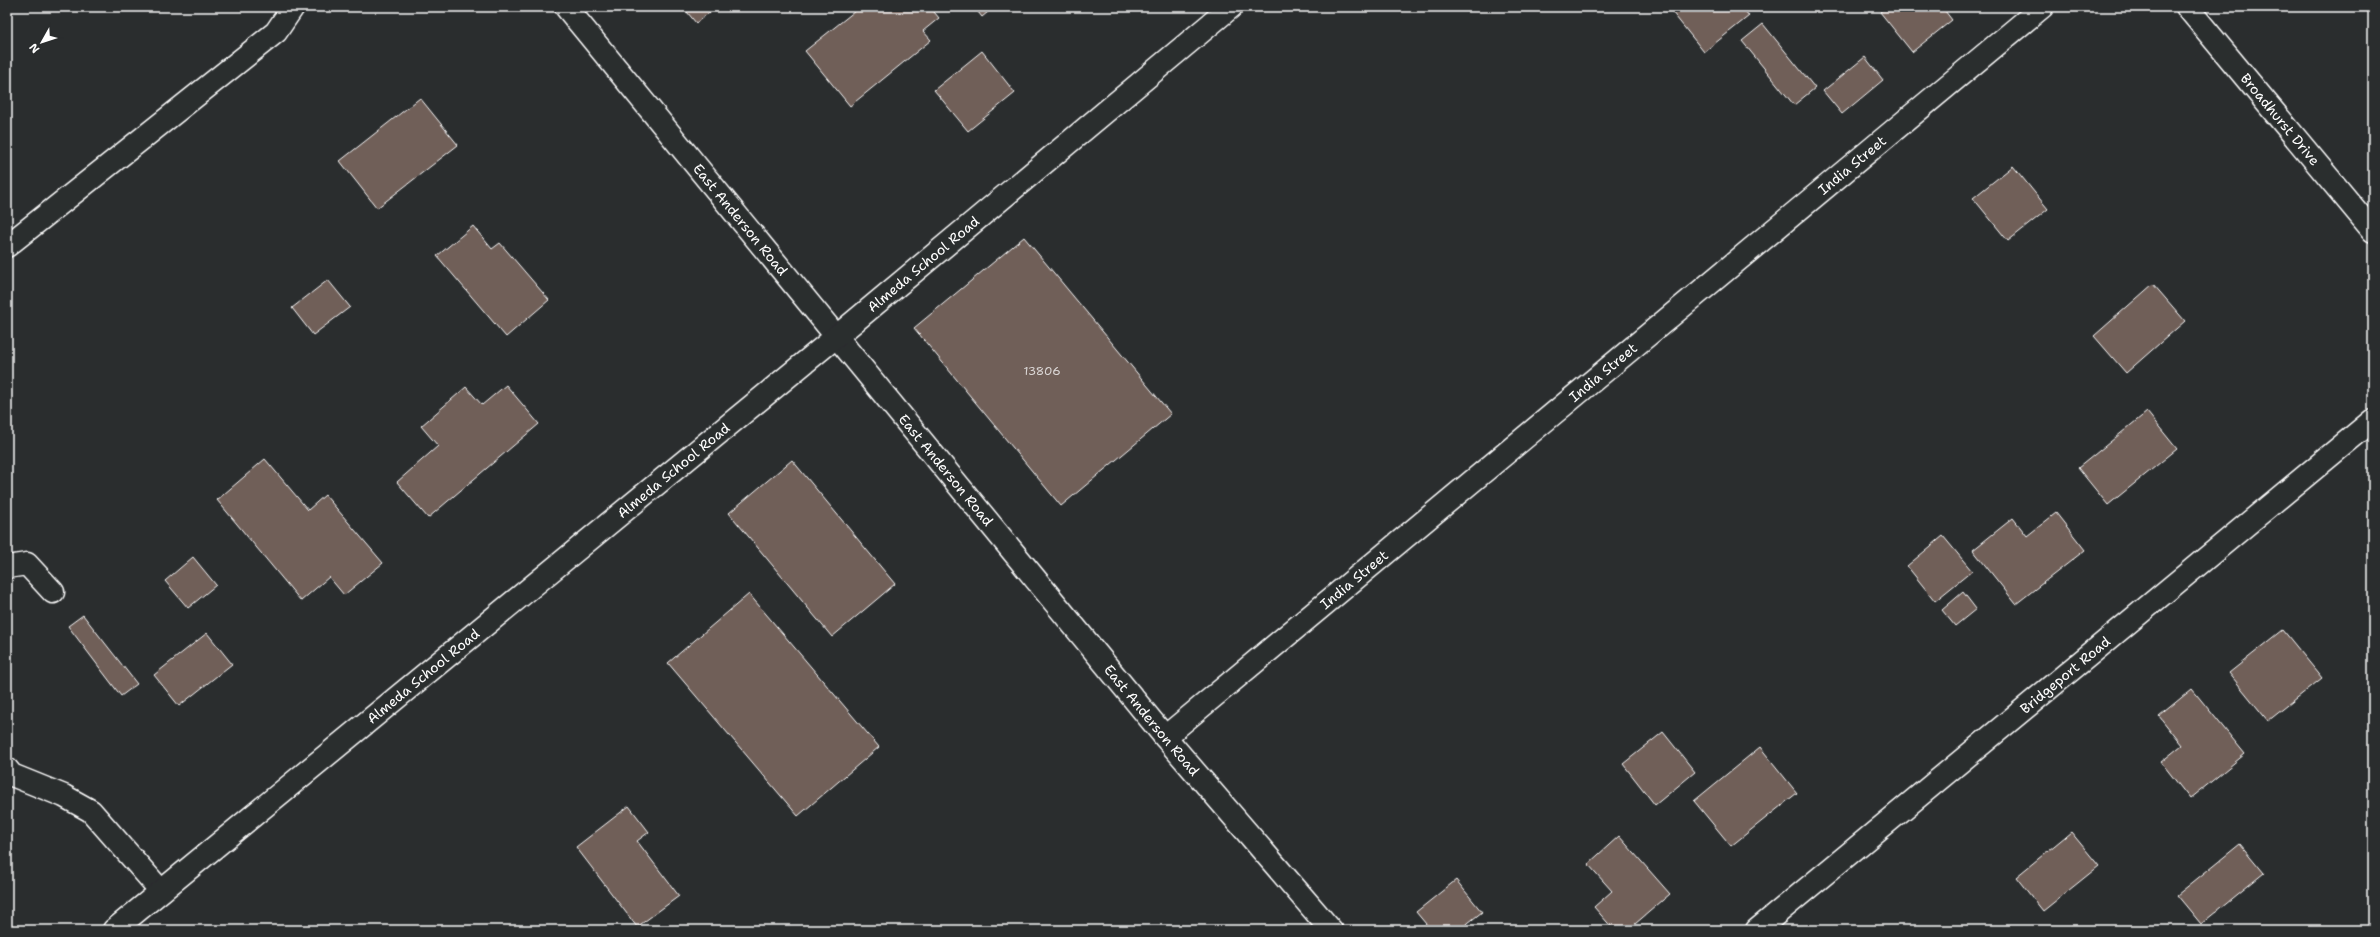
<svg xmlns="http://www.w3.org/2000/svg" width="2380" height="937" font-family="'Shantell Sans',sans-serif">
<rect width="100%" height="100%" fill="#2a2d2e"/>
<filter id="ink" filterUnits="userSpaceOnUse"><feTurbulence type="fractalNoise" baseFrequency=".025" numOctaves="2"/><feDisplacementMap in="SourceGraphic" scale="8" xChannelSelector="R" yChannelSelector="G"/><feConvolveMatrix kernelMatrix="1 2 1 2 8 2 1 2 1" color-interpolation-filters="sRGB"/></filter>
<g filter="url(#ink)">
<!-- building -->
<path fill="#705e59" stroke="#fff" d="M683,7H716L696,23Z
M860,7H930L939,18L923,31L931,40L850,106L805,51Z
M974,7H994L982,17Z
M1668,7H1742L1749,16L1704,52Z
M1886,7H1942L1952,20L1912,52L1880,12Z
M1763,24L1815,88L1794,105L1742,41Z
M982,51L1015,93L968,131L934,90Z
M1865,57L1883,80L1842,114L1823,91Z
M420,98L458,145L377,208L340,161Z
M2013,166L2048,209L2008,241L1973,198Z
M473,226L492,249L500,243L549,300L506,337L437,256Z
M1024,237L1171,414L1061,506L914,328Z
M328,280L350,307L313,335L292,308Z
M2153,284L2185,321L2126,373L2094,336Z
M506,385L539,424L428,518L397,482L438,446L421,426L466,387L482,405Z
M2147,412L2177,449L2108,505L2078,468Z
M265,459L308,510L325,495L383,563L344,595L329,577L301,601L217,500Z
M792,460L895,584L832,637L729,513Z
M2056,513L2085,550L2016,604L1973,550L2013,518L2027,536Z
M1943,536L1972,571L1935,601L1907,566Z
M193,557L216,585L188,608L165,581Z
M1963,592L1976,609L1955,626L1942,610Z
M749,594L879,747L798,816L668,663Z
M83,615L137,684L121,696L68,626Z
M2283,630L2322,678L2268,721L2229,673Z
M207,633L232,664L179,706L154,675Z
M2192,689L2245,754L2190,799L2161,762L2182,745L2159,716Z
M1663,732L1695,772L1655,805L1623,764Z
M1760,747L1797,793L1731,846L1694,801Z
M629,806L649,832L637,841L679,896L637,927L576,847Z
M2071,832L2099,866L2043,911L2016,877Z
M1619,836L1670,894L1628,930H1614L1594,907L1612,891L1588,864Z
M2240,844L2264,873L2201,924L2177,895Z
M1456,880L1482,912L1459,930H1431L1416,912Z"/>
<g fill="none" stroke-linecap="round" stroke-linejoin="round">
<!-- minor casing -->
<g stroke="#fff" stroke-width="25">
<g id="minor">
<path id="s1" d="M566,7L1165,737L1331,930"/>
<path id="s2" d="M2187,7L2373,231"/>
<path d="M7,246L276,32L293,7"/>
<path d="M7,567L27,564L53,592"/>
<path id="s3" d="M1165,737L2042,7"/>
<path d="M7,769L12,775L64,796L91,811L161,891"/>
<path id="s4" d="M114,930L837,336L1231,7"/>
<path id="s5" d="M1757,930L2373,420"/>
</g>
</g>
<!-- minor -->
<use href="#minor" stroke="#2a2d2e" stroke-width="22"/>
</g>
</g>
<g text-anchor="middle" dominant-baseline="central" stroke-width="3.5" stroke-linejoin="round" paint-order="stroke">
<!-- number labels -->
<g font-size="12" fill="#dbd7d6">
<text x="1042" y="371">13806</text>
</g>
<!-- street labels -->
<g font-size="14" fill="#fff" stroke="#2a2d2e">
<text stroke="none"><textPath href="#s2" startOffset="146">Broadhurst Drive</textPath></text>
<text stroke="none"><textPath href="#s3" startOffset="894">India Street</textPath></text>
<text stroke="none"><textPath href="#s1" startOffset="275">East Anderson Road</textPath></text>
<text stroke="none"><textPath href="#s4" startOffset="1048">Almeda School Road</textPath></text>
<text stroke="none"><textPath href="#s3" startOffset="570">India Street</textPath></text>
<text stroke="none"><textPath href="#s4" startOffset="724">Almeda School Road</textPath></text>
<text stroke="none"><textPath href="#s1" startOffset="599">East Anderson Road</textPath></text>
<text stroke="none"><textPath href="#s3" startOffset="246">India Street</textPath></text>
<text stroke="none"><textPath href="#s5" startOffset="400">Bridgeport Road</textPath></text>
<text stroke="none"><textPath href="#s4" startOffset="400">Almeda School Road</textPath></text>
<text stroke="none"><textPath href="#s1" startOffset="923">East Anderson Road</textPath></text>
</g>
</g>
<!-- margin -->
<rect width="2380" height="937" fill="none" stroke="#2a2d2e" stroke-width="24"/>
<rect x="12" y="12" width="2356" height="913" fill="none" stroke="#fff" stroke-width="1.5" filter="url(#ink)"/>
<!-- north arrow -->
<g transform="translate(42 42) rotate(231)" stroke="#2a2d2e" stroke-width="3" paint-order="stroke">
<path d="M0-3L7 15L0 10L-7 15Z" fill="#ffffff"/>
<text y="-6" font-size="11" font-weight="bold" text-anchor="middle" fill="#ffffff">N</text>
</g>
</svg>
